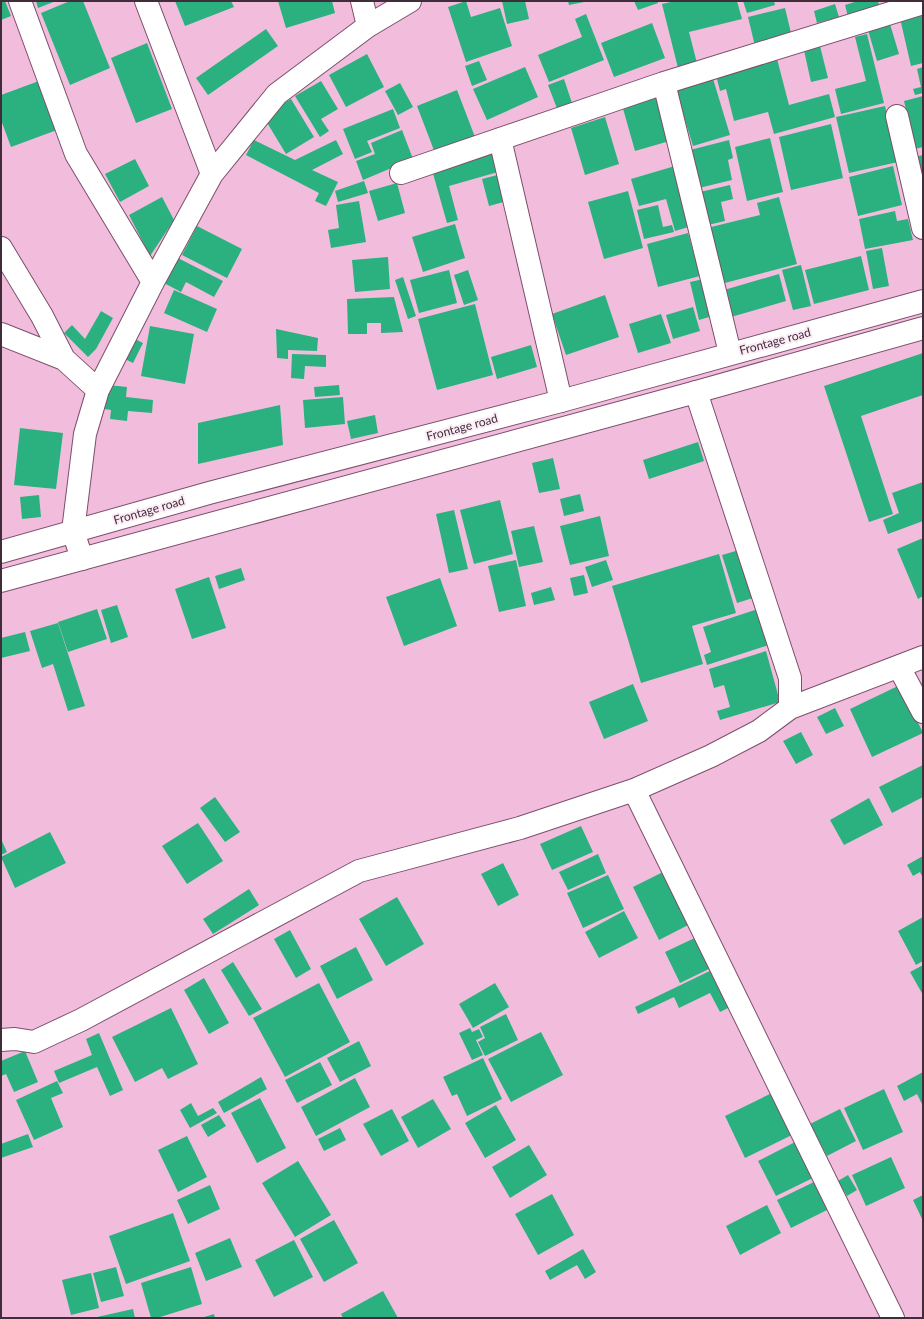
<svg xmlns="http://www.w3.org/2000/svg" width="924" height="1319" font-family="Lato,sans-serif">
<rect width="100%" height="100%" fill="#f2bddc"/>
<!-- building -->
<path fill="#2ab17f" d="M1,1H5L11,16L1,20Z
M36,1H56L38,8Z
M70,1H83L110,68L70,85L41,13Z
M175,1H231L234,7L185,26Z
M278,1H332L335,13L286,28Z
M466,1L471,17L500,8L512,46L466,62L448,7Z
M502,1H525L529,19L507,24Z
M568,1H584V2L569,5Z
M634,1H658V3L638,10Z
M675,1H737L742,19L689,32L698,67L679,72L662,4Z
M743,1H774L775,5L747,13Z
M858,1H878L881,12L849,21L845,5Z
M835,4L839,17L817,23L814,11Z
M785,8L792,37L755,46L748,17Z
M923,8V63L911,66L899,14Z
M586,14L604,60L549,82L538,55L582,37L575,19Z
M652,23L665,58L614,77L601,43Z
M890,24L899,54L877,61L868,30Z
M266,29L278,46L208,95L196,78Z
M867,34L884,103L841,114L835,89L866,81L855,37Z
M819,42L828,78L811,82L803,46Z
M147,43L172,109L136,123L111,58Z
M367,54L384,87L346,107L329,75Z
M776,55L789,105L829,94L835,117L774,134L768,112L734,121L726,89L720,91L715,71Z
M479,61L487,80L472,86L465,66Z
M525,67L538,97L487,120L473,89Z
M923,67V93L915,95L913,89L921,87L917,69Z
M711,72L730,135L693,146L674,84Z
M564,79L573,106L558,111L548,85Z
M39,81L57,130L11,147L1,120V95Z
M321,81L338,109L321,119L329,131L320,137L295,96Z
M400,83L413,107L398,115L385,91Z
M457,90L475,137L435,153L417,106Z
M660,94L673,140L635,151L622,105Z
M923,96V147L915,149L904,101Z
M291,99L314,137L286,154L263,116Z
M885,106L898,162L849,173L836,117Z
M393,109L400,128L367,141L372,152L355,159L343,129Z
M605,117L619,164L585,175L571,128Z
M831,124L843,178L791,190L779,137Z
M402,130L413,159L363,180L356,161L375,154L371,143Z
M770,138L783,192L747,201L735,147Z
M254,140L295,160L336,140L343,154L312,170L338,182L326,206L315,201L319,193L246,155Z
M729,140L733,158L728,160L732,180L699,188L690,150Z
M492,152L498,172L449,186L458,220L447,223L432,170Z
M923,155V186L915,157Z
M135,159L149,186L120,202L105,174Z
M675,166L692,226L675,231L666,199L639,206L631,179Z
M893,166L902,205L858,216L849,177Z
M505,173L511,200L489,206L482,179Z
M364,181L368,193L338,202L335,191Z
M397,183L405,213L378,221L369,191Z
M730,185L733,199L721,202L725,221L708,225L700,192Z
M628,191L643,248L604,259L588,202Z
M162,197L174,220L150,256L129,215Z
M779,197L797,264L721,284L707,228L760,215L757,203Z
M359,201L366,242L331,248L328,230L339,228L336,205Z
M658,205L663,227L672,225L674,232L644,239L637,210Z
M895,211L897,221L908,219L913,240L865,249L859,219Z
M455,224L465,258L423,272L412,237Z
M197,226L242,249L227,278L182,255Z
M688,233L700,276L658,287L647,244Z
M882,248L889,286L873,289L866,251Z
M861,256L869,290L814,304L805,270Z
M176,257L223,281L214,297L186,282L181,292L162,282Z
M388,257L390,289L355,292L352,260Z
M801,265L811,306L793,310L782,270Z
M449,270L457,303L419,313L410,280Z
M468,270L478,300L464,305L454,275Z
M779,274L786,301L731,317L724,290Z
M403,277L416,316L408,319L395,280Z
M708,278L716,315L699,320L690,282Z
M174,290L217,309L207,332L164,313Z
M605,295L619,337L566,355L552,314Z
M394,297L403,332L381,333V323H367V334H348L347,299Z
M475,304L493,375L437,390L418,319Z
M693,307L700,331L673,339L666,315Z
M101,311L113,318L96,349L88,357L64,333L72,325L85,339Z
M661,314L671,343L638,353L629,324Z
M150,326L194,334L185,384L141,376Z
M276,329L318,338L317,351L288,350V359L277,358Z
M131,337L143,343L133,363L121,357Z
M531,345L537,367L497,379L491,357Z
M923,353V395L861,416L893,514L869,522L824,386Z
M292,354L326,355V367L305,366L304,379L291,378Z
M108,385L127,387L126,397L153,400L152,413L128,411L127,421L110,419L111,410L97,408Z
M339,385L340,395L315,397L314,387Z
M343,397L345,424L305,428L303,400Z
M280,405L283,445L198,464V423Z
M375,415L378,433L351,439L347,421Z
M20,428L63,433L56,489L14,485Z
M698,442L704,461L649,479L643,460Z
M553,458L560,489L539,493L532,463Z
M923,482V521L888,534L883,520L899,513L892,493Z
M580,494L584,511L564,516L560,499Z
M39,495L41,517L22,519L20,497Z
M500,500L513,554L474,564L460,510Z
M454,510L468,569L449,573L436,514Z
M600,516L609,556L570,565L560,526Z
M534,526L543,562L519,567L511,531Z
M923,538V596L918,599L897,549Z
M739,550L753,598L737,603L722,555Z
M719,554L736,613L692,626L703,664L641,683L612,586Z
M516,560L526,606L499,612L488,566Z
M606,560L613,580L592,587L585,567Z
M241,568L245,580L219,589L215,576Z
M584,575L588,593L574,596L570,578Z
M209,577L226,628L192,639L175,589Z
M440,578L457,626L404,646L386,597Z
M551,587L555,600L534,605L531,593Z
M117,605L128,637L111,643L101,610Z
M97,609L107,639L68,652L58,622Z
M758,609L769,645L707,665L704,655L711,652L703,627Z
M58,623L85,706L68,711L53,664L42,668L30,631Z
M25,632L30,651L1,658V638Z
M766,651L780,702L720,720L717,711L730,707L724,685L714,688L709,669Z
M633,684L648,721L604,739L589,702Z
M900,685L923,733L872,757L850,709Z
M835,708L844,726L826,734L817,717Z
M801,732L813,755L796,764L783,741Z
M923,765V797L892,813L879,787Z
M215,797L240,832L225,842L200,808Z
M869,798L883,825L844,845L830,820Z
M198,823L223,861L187,884L162,846Z
M581,826L593,852L552,870L540,844Z
M50,832L66,863L15,888L1,857Z
M1,839L7,852L1,855Z
M598,854L606,873L568,890L559,872Z
M923,856V878L920,872L913,876L907,865Z
M503,863L519,895L498,906L481,874Z
M669,869L696,921L659,940L633,887Z
M608,875L624,909L583,928L567,893Z
M249,889L259,905L213,934L203,919Z
M397,897L424,944L386,966L359,919Z
M624,911L638,938L599,958L585,932Z
M923,917V961L916,965L898,931Z
M290,930L311,969L296,978L274,939Z
M701,935L715,966L680,983L665,952Z
M356,947L373,980L337,999L320,966Z
M233,962L262,1009L249,1016L221,970Z
M923,965V995L910,972Z
M718,967L736,1004L720,1012L710,993L679,1008L674,997L638,1014L635,1007Z
M204,978L229,1023L209,1034L184,990Z
M319,983L350,1042L285,1077L253,1018Z
M495,983L509,1007L473,1028L459,1004Z
M171,1008L198,1064L168,1079L162,1068L135,1082L112,1037Z
M506,1014L518,1040L485,1056L478,1042L485,1038L480,1027Z
M470,1028L472,1032L479,1029L483,1037L476,1040L483,1055L472,1060L459,1033Z
M541,1032L563,1075L511,1102L488,1059Z
M99,1033L123,1090L110,1096L97,1067L59,1083L54,1071L92,1055L86,1039Z
M359,1041L371,1066L340,1082L327,1058Z
M25,1051L38,1082L14,1092L6,1074L1,1076V1061Z
M483,1058L502,1099L467,1116L457,1094L452,1096L443,1077Z
M320,1062L332,1085L297,1103L285,1080Z
M923,1072V1106L917,1094L904,1101L897,1086Z
M261,1077L267,1089L224,1113L218,1102Z
M355,1078L370,1107L316,1136L301,1107Z
M57,1081L63,1093L51,1098L63,1127L34,1140L16,1100Z
M884,1089L903,1132L863,1150L844,1108Z
M776,1091L796,1133L745,1158L725,1116Z
M260,1098L286,1148L257,1163L231,1113Z
M433,1099L451,1129L418,1148L401,1117Z
M191,1103L198,1116L213,1108L217,1113L190,1128L180,1110Z
M496,1105L516,1140L485,1158L465,1123Z
M392,1109L409,1141L381,1156L363,1124Z
M840,1109L856,1141L827,1156L810,1124Z
M219,1115L226,1126L208,1137L201,1125Z
M340,1128L346,1140L324,1151L318,1139Z
M28,1134L33,1147L1,1158V1144Z
M187,1136L207,1177L178,1192L158,1150Z
M801,1139L819,1175L776,1196L758,1161Z
M529,1145L547,1175L510,1198L492,1167Z
M891,1157L905,1188L866,1206L852,1175Z
M298,1161L331,1215L295,1237L262,1183Z
M848,1175L857,1190L847,1196L838,1181Z
M818,1180L831,1208L791,1228L777,1200Z
M210,1185L220,1209L188,1224L177,1200Z
M552,1194L574,1235L538,1255L515,1214Z
M923,1195V1221L913,1200Z
M767,1205L781,1233L740,1255L726,1226Z
M173,1213L190,1261L126,1284L109,1236Z
M334,1220L358,1263L324,1282L300,1239Z
M230,1238L242,1267L206,1281L195,1253Z
M294,1240L313,1277L274,1297L255,1260Z
M583,1249L596,1272L585,1279L577,1265L550,1280L545,1271Z
M116,1267L124,1296L101,1302L93,1273Z
M191,1267L202,1304L157,1318H151L141,1283Z
M91,1273L99,1308L71,1315L62,1280Z
M383,1291L398,1318H343L341,1314Z
M133,1309L135,1318H97V1317Z
M214,1314L215,1318H201Z"/>
<g fill="none" stroke-linecap="round" stroke-linejoin="round">
<!-- minor casing -->
<g stroke="#7c4f6b" stroke-width="24">
<path id="minor" d="M20,1L76,154L153,282
M146,1L212,174
M362,1L368,26
M664,83L730,353
M897,116L923,228
M500,139L561,401
M401,173L664,83L923,3
M1,248L42,316L64,359
M1,334L64,359L98,390
M82,559L73,531L85,434L98,390L153,282L212,174L277,94L368,26L410,1
M899,667L923,712
M790,708L923,657
M634,790L893,1318
M1,1040L15,1039L34,1042L81,1020L359,871L520,828L634,790L711,756L759,731L790,708V678L696,392"/>
</g>
<!-- major casing -->
<g stroke="#7c4f6b" stroke-width="24">
<path id="major" d="M1,552L209,493L561,401L923,301
M1,581L696,392L923,328"/>
</g>
<!-- minor -->
<use href="#minor" stroke="#fff" stroke-width="22"/>
<!-- major -->
<use href="#major" stroke="#fff" stroke-width="22"/>
</g>
<g text-anchor="middle" dominant-baseline="central" stroke-width="4" stroke-linejoin="round" paint-order="stroke">
<!-- street labels -->
<g font-size="12" fill="#412c39" stroke="#fbebf4">
<text transform="translate(775 341) rotate(-15)">Frontage road</text>
<text transform="translate(462 427) rotate(-15)">Frontage road</text>
<text transform="translate(149 510) rotate(-16)">Frontage road</text>
</g>
</g>
<!-- border -->
<rect width="924" height="1319" fill="none" stroke="#412c39" stroke-width="4"/>
</svg>
